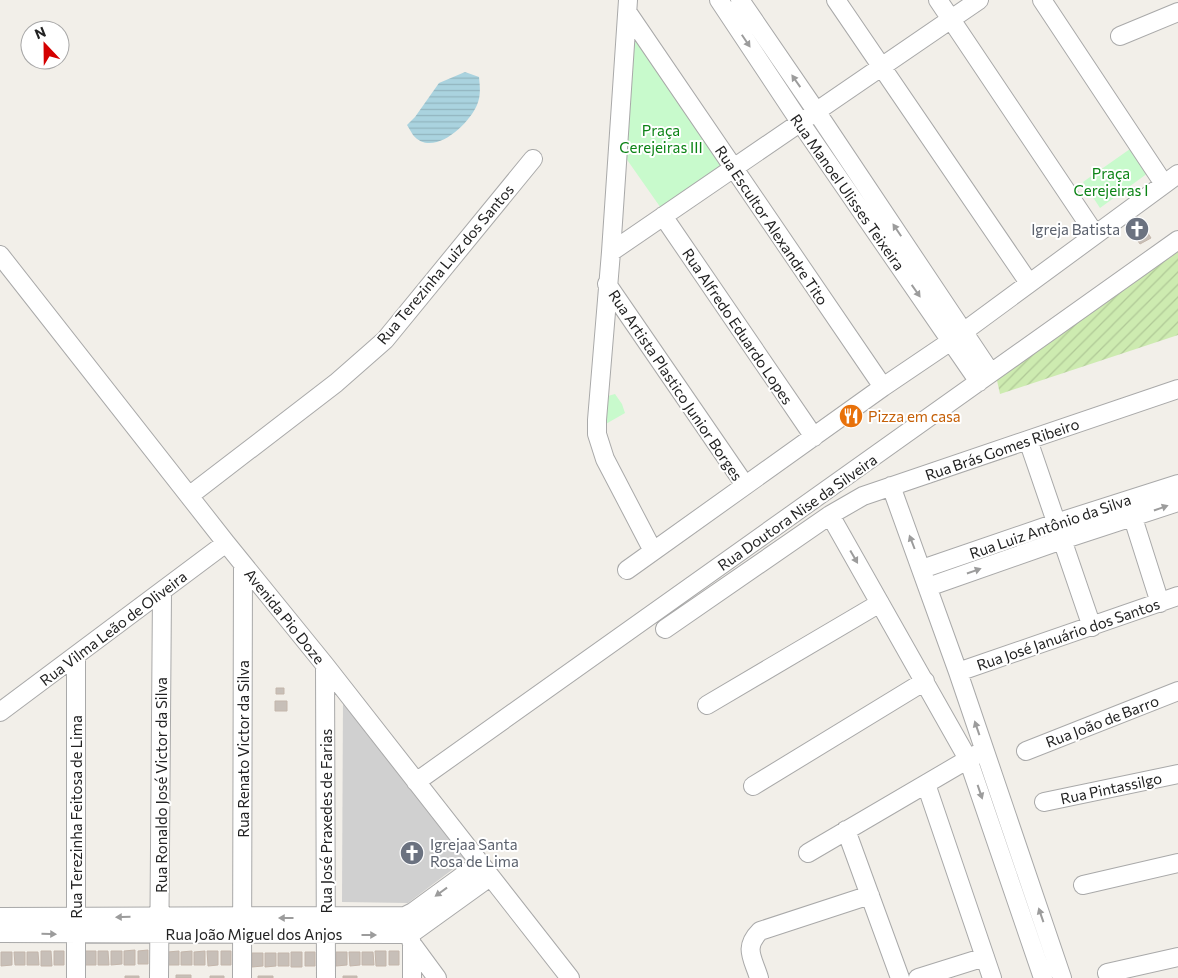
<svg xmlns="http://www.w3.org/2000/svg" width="1178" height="978" font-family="Commissioner,sans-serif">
<defs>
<pattern id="garden-furrows" width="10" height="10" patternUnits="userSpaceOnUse" patternTransform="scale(1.25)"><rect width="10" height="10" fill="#cdebb0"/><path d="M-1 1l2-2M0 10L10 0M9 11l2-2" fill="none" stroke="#b0c997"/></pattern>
<pattern id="water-rules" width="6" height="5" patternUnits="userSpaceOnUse" patternTransform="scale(1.25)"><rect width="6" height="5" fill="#aad3df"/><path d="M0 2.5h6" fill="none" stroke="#92b5bf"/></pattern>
</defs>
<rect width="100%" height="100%" fill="#f2efe9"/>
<!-- religious -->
<path fill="#d0d0d0" d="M343,699L469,857L408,903L342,902Z"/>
<!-- park -->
<path fill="#c8facc" d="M626,14L728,166L663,211L616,144Z
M1130,149L1148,173L1100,208L1083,182Z
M615,394L622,404L625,413L604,425L608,396Z"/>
<!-- garden -->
<path fill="url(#garden-furrows)" d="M1178,246V335L1000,394L996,376Z"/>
<!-- water -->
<path fill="url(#water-rules)" d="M465,72L479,77C480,87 481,96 477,105C469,124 433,159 413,135C411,132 409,128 407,125L415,117L439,83Z"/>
<!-- building -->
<path fill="#c7bfb8" stroke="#c4b6ab" d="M1134,212L1151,238L1140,244L1124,220Z
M276,688H284V694H276Z
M275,701H287V711H275Z
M135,950V965H124V951Z
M148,950V964H138V951Z
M41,951H51L52,966H41Z
M54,951H64V965H54Z
M84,951H96V965H85Z
M98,951H108L109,965H98Z
M111,951H122V964L111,965Z
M179,951V965H168V952Z
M192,951V965H181V952Z
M205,951V965H194V952Z
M207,951H218V965L208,966Z
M221,951H231V965H221Z
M375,951H386V966H376Z
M389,951H399V965H389Z
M1,952H12V965L1,966Z
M14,952H25V965H15Z
M27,952H38L39,965H27Z
M291,952H302V967H291Z
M305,952H315V966H305Z
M336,952H347V965L336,966Z
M349,952H360V965L350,966Z
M362,952H373L374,965H362Z
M252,953H263V966L252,967Z
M265,953H276V966L265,967Z
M278,953H289V966H278Z
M176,975H191V978H176Z
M125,976H139V978H125Z
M210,976H224V978H210Z
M258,976H273V978H258Z
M343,976H357V978H343Z"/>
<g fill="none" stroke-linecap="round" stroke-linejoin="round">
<!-- minor casing -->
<g stroke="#a9a9a9" stroke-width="20">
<path id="minor" d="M628,0L611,252L597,420V434L605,459L653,551
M719,0L800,122L979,382
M740,0L816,111L991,373
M836,0L1029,283
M938,0L1095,234
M1042,0L1164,184
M628,13L883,387
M1120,36L1178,12
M663,216L814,437
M611,252L979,0
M0,255L226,543L325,665L570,978
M607,284L745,485
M1028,440L1092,627
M891,486L958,672L1062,978
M189,496L336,383L385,340L533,159
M830,515L968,759L1043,978
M1133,518L1160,603
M922,569L1056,523L1178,484
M627,570L883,387L951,341L1178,174
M928,587L1062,540L1178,502
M665,629L830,515L863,496L1178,389
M76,656V978
M325,665L326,978
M958,672L1178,596
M707,705L880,603
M0,712L226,543
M1026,751L1178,691
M416,782L1178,240
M926,784L992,978
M753,786L925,681
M1044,802L1178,774
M846,830L900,978
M808,853L977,754
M1083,885L1178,863
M0,917L405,916L413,912L480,863
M406,922L412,944V978
M0,933L403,934L415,931L490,877
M412,944L437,978
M1107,973L1178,957
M159,978L162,592
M242,978L243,564
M759,978C753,958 743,948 760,931L870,895
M918,978L985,957"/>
</g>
<!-- minor -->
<use href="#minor" stroke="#fff" stroke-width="18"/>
</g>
<!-- one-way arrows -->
<defs><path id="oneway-solid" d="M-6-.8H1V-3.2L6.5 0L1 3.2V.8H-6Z" transform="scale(1.25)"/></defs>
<g fill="#9c9c9c">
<use href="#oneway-solid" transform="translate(746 41) rotate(56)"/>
<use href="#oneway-solid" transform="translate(796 81) rotate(-125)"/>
<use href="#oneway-solid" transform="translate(897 230) rotate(-124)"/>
<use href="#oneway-solid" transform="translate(916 291) rotate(55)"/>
<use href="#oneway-solid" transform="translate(1161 508) rotate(-19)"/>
<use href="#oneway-solid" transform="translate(912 542) rotate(-111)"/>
<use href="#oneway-solid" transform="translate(854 557) rotate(60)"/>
<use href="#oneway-solid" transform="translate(974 571) rotate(-19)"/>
<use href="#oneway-solid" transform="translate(977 728) rotate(-109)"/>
<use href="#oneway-solid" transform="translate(980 792) rotate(71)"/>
<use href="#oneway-solid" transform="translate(441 892) rotate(144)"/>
<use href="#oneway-solid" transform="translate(1041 915) rotate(-109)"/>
<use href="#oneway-solid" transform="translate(123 917) rotate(179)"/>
<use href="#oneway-solid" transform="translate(286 918) rotate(-180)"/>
<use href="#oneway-solid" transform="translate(49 934) rotate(1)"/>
<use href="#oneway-solid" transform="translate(369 935)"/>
</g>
<!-- icons -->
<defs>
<g id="church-disc" transform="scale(1.25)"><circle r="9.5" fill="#6b7280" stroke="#fff"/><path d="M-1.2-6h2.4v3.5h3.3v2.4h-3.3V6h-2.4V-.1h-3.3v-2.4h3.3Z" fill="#fff"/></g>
<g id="restaurant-disc" transform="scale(1.25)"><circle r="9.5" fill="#e8710a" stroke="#fff"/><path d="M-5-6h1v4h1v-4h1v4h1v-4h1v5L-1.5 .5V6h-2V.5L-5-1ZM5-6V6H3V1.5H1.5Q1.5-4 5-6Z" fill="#fff"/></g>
</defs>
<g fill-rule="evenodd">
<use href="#church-disc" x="1137" y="229"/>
<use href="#restaurant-disc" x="851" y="416"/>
<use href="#church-disc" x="412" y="853"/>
</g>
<g text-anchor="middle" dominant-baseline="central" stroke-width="4" stroke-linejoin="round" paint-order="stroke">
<!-- park labels -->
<g font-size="15" fill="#0c8416" stroke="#fff">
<text x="661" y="130">Praça<tspan x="661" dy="17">Cerejeiras III</tspan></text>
<text x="1111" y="173">Praça<tspan x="1111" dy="17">Cerejeiras I</tspan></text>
</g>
<!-- street labels -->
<g font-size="15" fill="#222" stroke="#fff">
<text transform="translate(848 192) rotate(55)">Rua Manoel Ulisses Teixeira</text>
<text transform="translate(772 225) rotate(56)">Rua Escultor Alexandre Tito</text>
<text transform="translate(445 264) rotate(-50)">Rua Terezinha Luiz dos Santos</text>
<text transform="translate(738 326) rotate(56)">Rua Alfredo Eduardo Lopes</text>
<text transform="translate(676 385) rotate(56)">Rua Artista Plastico Junior Borges</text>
<text transform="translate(1002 449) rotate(-19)">Rua Brás Gomes Ribeiro</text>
<text transform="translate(797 512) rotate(-35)">Rua Doutora Nise da Silveira</text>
<text transform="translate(1050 526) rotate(-19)">Rua Luiz Antônio da Silva</text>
<text transform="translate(285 616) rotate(51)">Avenida Pio Doze</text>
<text transform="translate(113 628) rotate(-37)">Rua Vilma Leão de Oliveira</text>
<text transform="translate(1068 634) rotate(-19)">Rua José Januário dos Santos</text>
<text transform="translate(1102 721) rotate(-21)">Rua João de Barro</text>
<text transform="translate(243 749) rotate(-90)">Rua Renato Victor da Silva</text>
<text transform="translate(161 785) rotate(-90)">Rua Ronaldo José Victor da Silva</text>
<text transform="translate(1111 788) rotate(-12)">Rua Pintassilgo</text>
<text transform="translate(76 817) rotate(-90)">Rua Terezinha Feitosa de Lima</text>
<text transform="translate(326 821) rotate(-90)">Rua José Praxedes de Farias</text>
<text x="254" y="934">Rua João Miguel dos Anjos</text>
</g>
<!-- worship labels -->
<g font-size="15" fill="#5b616d" stroke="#fff" text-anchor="end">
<text x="1120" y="229">Igreja Batista</text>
<text x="430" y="844" text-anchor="start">Igrejaa Santa<tspan x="430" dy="17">Rosa de Lima</tspan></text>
</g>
<!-- food labels -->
<g font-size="15" fill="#c56008" stroke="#fff" text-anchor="start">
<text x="868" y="416">Pizza em casa</text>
</g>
</g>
<!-- north arrow -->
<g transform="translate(45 45) rotate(338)"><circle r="24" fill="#ffffff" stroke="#a7a7a7"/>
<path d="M0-4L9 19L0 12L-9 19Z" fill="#d40000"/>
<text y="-8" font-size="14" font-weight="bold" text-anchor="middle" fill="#222222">N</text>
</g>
</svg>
